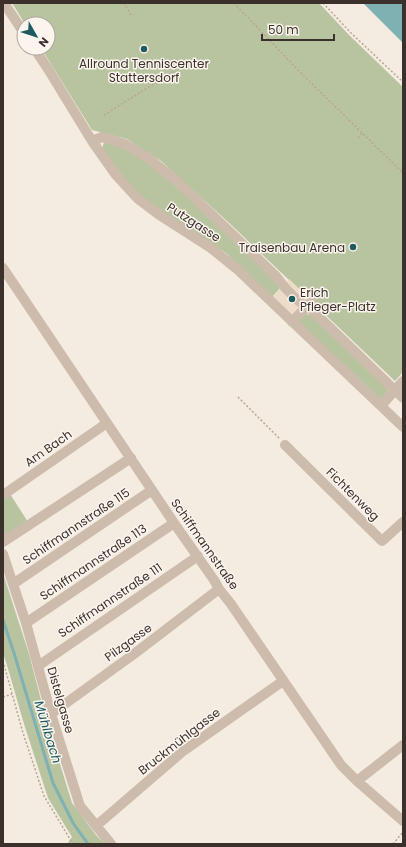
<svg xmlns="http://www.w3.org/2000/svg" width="406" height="847" font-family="Poppins,sans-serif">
<rect width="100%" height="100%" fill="#f4ebe1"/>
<!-- green -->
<path fill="#b8c4a0" d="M12,3H319L349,35L403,87V372L395,381L227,221L161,161L127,139L92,130L41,48H48V24H25Z
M107,140L149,162L271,274L280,288L272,297L226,253L162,212L139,194L119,172L102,149L104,142Z
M306,314L311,315L388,390L385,396L380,399L298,322Z
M10,494L28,522L7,536L3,535V499Z
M3,573L29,654L46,719L72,803L96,835L105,844H67L72,837L48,798L24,724L9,672L3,653Z"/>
<!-- plaza -->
<path fill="#ecdcc8" d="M289,279L315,304L298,322L272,297Z"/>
<!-- water -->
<path fill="#7fb0b2" d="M363,3H403V43Z"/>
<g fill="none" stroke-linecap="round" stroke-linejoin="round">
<!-- stream -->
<path stroke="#7fb0b2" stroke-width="3" d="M3,620L14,653L53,783L73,823L88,844"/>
<!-- path -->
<path stroke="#b9a596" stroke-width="1.5" stroke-dasharray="2 2" stroke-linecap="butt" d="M124,3L132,17
M203,3L204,4
M234,3L300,72L403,173
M323,3L351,33L403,82
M104,115L176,70
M358,138L362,133
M238,397L279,438
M3,661L23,733L44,796L73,844
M3,697L12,694
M393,844L403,832"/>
<!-- minor -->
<path stroke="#cdbbac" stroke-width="10" d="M4,3L24,33
M34,48L48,69L92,141L116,175L137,198L158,214L211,248L237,269L403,427
M92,141L102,137L125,144L147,157L179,183L276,276C285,289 299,303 313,311L403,398
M3,268L174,523L214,580L219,589L231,604L341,765L357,781L403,821
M292,322L312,301
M381,406L403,381
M285,445L382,541L403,522
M3,495L107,423
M3,542L131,458
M3,554L26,623L51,714L80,806L111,844
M13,584L152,490
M26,623L174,523
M38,666L198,556
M51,714L134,654L219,589
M357,781L403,745
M96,826L182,752L283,681"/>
</g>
<!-- markers -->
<g fill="#1f5a5e" stroke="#fbf5ee" stroke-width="1.5">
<circle cx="144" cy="49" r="4"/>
<circle cx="353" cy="247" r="4"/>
<circle cx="292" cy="299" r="4"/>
</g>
<g text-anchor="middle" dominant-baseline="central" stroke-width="3" stroke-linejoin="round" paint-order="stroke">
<!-- poi labels -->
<g font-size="12" fill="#3b302b" stroke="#fbf5ee">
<text x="144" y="63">Allround Tenniscenter<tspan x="144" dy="14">Stattersdorf</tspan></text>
<text x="345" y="247" text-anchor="end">Traisenbau Arena</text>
<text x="300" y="292" text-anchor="start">Erich<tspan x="300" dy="14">Pfleger-Platz</tspan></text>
</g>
<!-- street labels -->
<g font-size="12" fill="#3b302b" stroke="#fbf5ee">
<text transform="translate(194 222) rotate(33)">Putzgasse</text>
<text transform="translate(48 448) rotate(-35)">Am Bach</text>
<text transform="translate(353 494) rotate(45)">Fichtenweg</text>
<text transform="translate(76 526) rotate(-34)">Schiffmannstraße 115</text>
<text transform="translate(205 544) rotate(55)">Schiffmannstraße</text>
<text transform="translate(93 562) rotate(-34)">Schiffmannstraße 113</text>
<text transform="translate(110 600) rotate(-34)">Schiffmannstraße 111</text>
<text transform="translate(128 642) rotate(-36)">Pilzgasse</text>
<text transform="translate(61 700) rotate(74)">Distelgasse</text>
<text transform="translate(179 741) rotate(-38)">Bruckmühlgasse</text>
</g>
<!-- water labels -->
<g font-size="13" font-style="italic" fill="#1f5a5e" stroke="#fbf5ee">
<text transform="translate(48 732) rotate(73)">Mühlbach</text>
</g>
</g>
<!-- border -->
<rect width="406" height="847" fill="none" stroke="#3b302b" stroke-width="8"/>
<!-- north arrow -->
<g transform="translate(36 36) rotate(129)"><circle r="19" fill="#fbf5ee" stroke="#aea6a0"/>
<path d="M0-3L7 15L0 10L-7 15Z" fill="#1f5a5e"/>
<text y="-6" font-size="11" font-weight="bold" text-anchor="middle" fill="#3b302b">N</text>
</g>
<!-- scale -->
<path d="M262 34v6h72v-6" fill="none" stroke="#3b302b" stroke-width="2"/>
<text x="268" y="34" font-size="12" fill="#3b302b" stroke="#fbf5ee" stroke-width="3" paint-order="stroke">50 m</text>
</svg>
